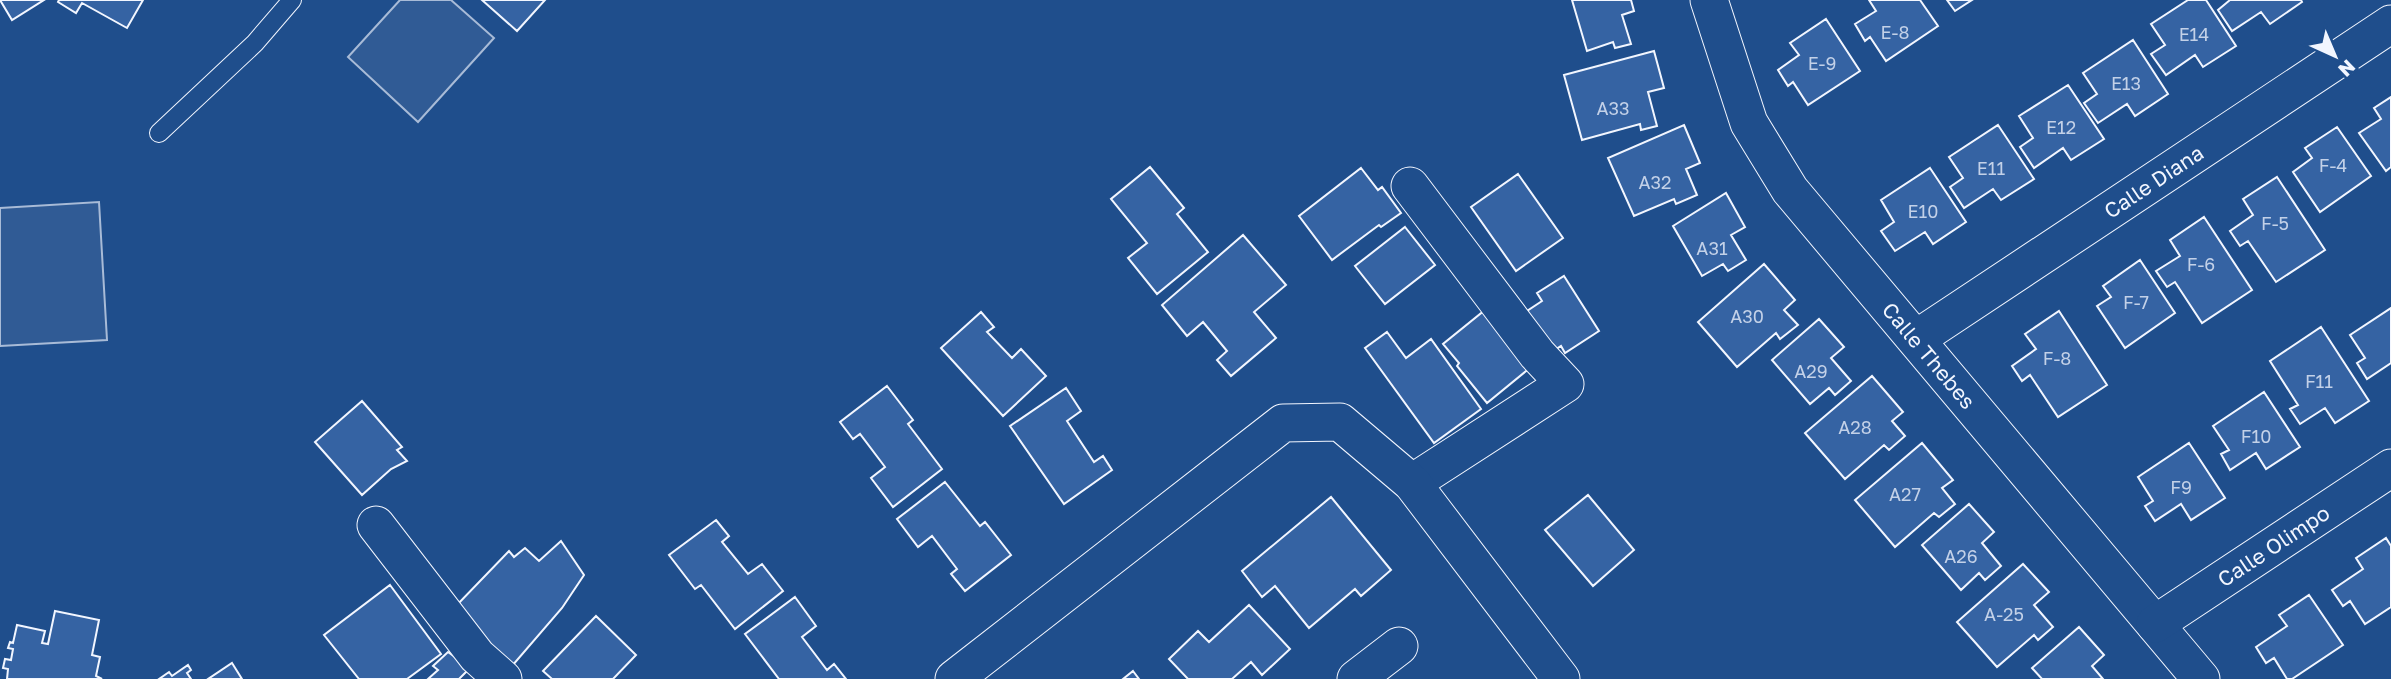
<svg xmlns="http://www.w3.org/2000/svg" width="2391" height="679" font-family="'Golos Text',sans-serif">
<rect width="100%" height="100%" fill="#1f4e8c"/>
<!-- built -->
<path fill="#305b95" stroke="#a8bbd7" stroke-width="2" d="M400,0H451L494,38L418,122L348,57Z
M99,202L107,340L0,346V208Z"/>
<!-- building -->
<path fill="#3563a3" stroke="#f2f6ff" stroke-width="2" d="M0,0H44L12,20Z
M59,0H143L127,28L82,3L76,13L58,2Z
M482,0H545L517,31Z
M1572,0H1631L1634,11L1622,15L1631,44L1615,48L1613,42L1587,51Z
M1869,0H1920L1938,26L1886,61L1870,37L1865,41L1855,24L1876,11Z
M1947,0H1972L1955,11Z
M2188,0H2206L2236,46L2203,67L2195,55L2166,75L2151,54L2165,45L2151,24Z
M2230,0H2301L2302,2L2270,24L2261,12L2232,31L2218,10Z
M1826,19L1860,71L1808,105L1793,82L1788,86L1778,70L1799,55L1790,43Z
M2133,40L2168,94L2135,116L2127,104L2098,123L2084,103L2097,94L2083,73Z
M1654,51L1664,88L1648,92L1657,126L1641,130L1640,124L1582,140L1564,75Z
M2068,85L2104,139L2071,160L2063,148L2034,168L2020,147L2033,138L2019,116Z
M2391,97V167L2386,171L2359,133L2381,119L2374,108Z
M1684,125L1700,163L1686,169L1697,195L1676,204L1674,199L1634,216L1608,158Z
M1998,125L2034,179L2001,200L1993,189L1964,208L1950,187L1963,178L1949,157Z
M2337,127L2371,176L2320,212L2293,172L2312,158L2305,148Z
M1150,167L1184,208L1177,214L1208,252L1157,294L1128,258L1147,243L1111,199Z
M1361,168L1378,190L1382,187L1401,213L1381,227L1379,225L1332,260L1299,216Z
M1930,168L1966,222L1933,244L1925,232L1895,251L1881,231L1894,222L1881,200Z
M1518,174L1563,238L1516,271L1471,207Z
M2277,177L2325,250L2276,282L2248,241L2240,246L2230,231L2253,215L2243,199Z
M1726,193L1745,227L1731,235L1746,260L1728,271L1723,264L1702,276L1673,226Z
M2204,217L2252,290L2202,323L2175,282L2167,287L2156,271L2180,256L2170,240Z
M1405,227L1435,265L1385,304L1355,266Z
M1243,235L1286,285L1254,312L1276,338L1231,376L1217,360L1227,351L1203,322L1187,336L1162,305Z
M2140,260L2175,313L2125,348L2097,306L2111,297L2103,286Z
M1764,264L1795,300L1784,310L1798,325L1780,339L1776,333L1737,367L1698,322Z
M1564,276L1599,331L1565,353L1561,346L1550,353L1524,313L1542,301L1537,293Z
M2391,308V363L2367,379L2357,363L2365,358L2350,335Z
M1485,310L1531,367L1487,403L1457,366L1459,363L1443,344Z
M2059,311L2107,385L2058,417L2030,375L2022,381L2012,366L2036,349L2025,334Z
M981,312L994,327L987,332L1012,358L1021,349L1046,376L1003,416L941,348Z
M1819,319L1844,347L1831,358L1851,381L1835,395L1829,388L1810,404L1772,360Z
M2321,327L2369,401L2335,423L2325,408L2300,424L2290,409L2298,405L2270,361Z
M1387,332L1406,358L1431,339L1481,409L1434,443L1365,348Z
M1872,376L1903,412L1892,421L1905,436L1889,450L1884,445L1845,479L1805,433Z
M887,386L913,420L908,424L942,469L893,507L871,478L885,467L860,434L853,439L840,422Z
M1066,388L1081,411L1067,421L1094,462L1103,456L1112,470L1064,504L1010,426Z
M2264,392L2300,447L2266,469L2256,453L2230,470L2221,454L2229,450L2213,426Z
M362,401L402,447L397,450L407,461L391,469L362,495L315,442Z
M1922,443L1953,480L1942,488L1955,504L1939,517L1934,513L1895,547L1855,500Z
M2189,443L2225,498L2191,520L2181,504L2155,521L2145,506L2153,501L2138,477Z
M945,482L980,526L985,522L1011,555L965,591L951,574L957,569L932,536L918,547L897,519Z
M1588,495L1634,550L1593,586L1545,530Z
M1331,497L1391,570L1361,596L1355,589L1309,628L1275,586L1262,597L1242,571Z
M1969,504L1994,532L1982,543L2001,566L1985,580L1979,573L1961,590L1922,545Z
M716,520L729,536L722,542L748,574L762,564L783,591L735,629L701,585L695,589L669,555Z
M2386,538L2391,546V607L2365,624L2350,601L2343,606L2332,590L2363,569L2356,558Z
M561,541L584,575L562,608L512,666L454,608L509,551L514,557L525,548L539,561Z
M2023,564L2049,592L2034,605L2053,627L2038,640L2034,635L1997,667L1957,622Z
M390,585L441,654L407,679H359L324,635Z
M2309,595L2343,645L2292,679H2287L2274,658L2266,663L2256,647L2287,626L2279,615Z
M795,597L816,626L802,637L827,670L834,664L846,679H779L745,634Z
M1249,605L1290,649L1262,675L1251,662L1232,679H1188L1169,659L1198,631L1209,642Z
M55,611L99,620L92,655L100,657L96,676L102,679H7L8,669L3,668L5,659L11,660L13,649L8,648L10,642L13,643L17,625L45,631L42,643L48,644Z
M596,616L636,655L613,679H552L543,671Z
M2079,627L2104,655L2092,666L2103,679H2042L2032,668Z
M448,652L470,668L459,679H428L438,670L433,666Z
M232,663L242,679H208Z
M188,665L191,670L187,673L191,679H159L169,672L172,676Z
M1133,671L1139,679H1123Z"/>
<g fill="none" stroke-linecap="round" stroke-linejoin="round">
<!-- service casing -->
<g stroke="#f2f6ff" stroke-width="20">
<path id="service" d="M159,133L255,43L292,0"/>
</g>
<!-- minor casing -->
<g stroke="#f2f6ff" stroke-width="39">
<g id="minor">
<path id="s1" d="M1709,0L1749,123L1790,190L2201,679"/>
<path d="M1410,186L1537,354L1565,384L1412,483"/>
<path id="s2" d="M1916,339L2391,24"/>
<path d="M376,525L477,656L503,679"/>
<path id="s3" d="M2155,624L2391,468"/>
<path d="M954,679L1283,423L1340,422L1412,483L1561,679"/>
<path d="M1356,679L1399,646"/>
</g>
</g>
<!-- service -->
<use href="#service" stroke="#1f4e8c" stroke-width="18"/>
<!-- minor -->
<use href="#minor" stroke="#1f4e8c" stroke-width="37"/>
</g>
<g text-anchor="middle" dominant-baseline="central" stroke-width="5" stroke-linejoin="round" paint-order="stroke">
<!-- number labels -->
<g font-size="18" fill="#c3d1e8">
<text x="1895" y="32">E-8</text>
<text x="2194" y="34">E14</text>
<text x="1822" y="63">E-9</text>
<text x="2126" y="83">E13</text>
<text x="1613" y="108">A33</text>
<text x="2061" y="127">E12</text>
<text x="2333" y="165">F-4</text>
<text x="1991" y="168">E11</text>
<text x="1655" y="182">A32</text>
<text x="1923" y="211">E10</text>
<text x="2275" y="223">F-5</text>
<text x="1712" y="248">A31</text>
<text x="2201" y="264">F-6</text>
<text x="2136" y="302">F-7</text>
<text x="1747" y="316">A30</text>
<text x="2057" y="358">F-8</text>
<text x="1811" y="371">A29</text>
<text x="2319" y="381">F11</text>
<text x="1855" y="427">A28</text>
<text x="2256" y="436">F10</text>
<text x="2181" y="487">F9</text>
<text x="1905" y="494">A27</text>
<text x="1961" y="556">A26</text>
<text x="2004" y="614">A-25</text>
</g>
<!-- street labels -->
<g font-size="21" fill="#f2f6ff" stroke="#1f4e8c">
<text stroke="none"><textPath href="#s2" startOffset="285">Calle Diana</textPath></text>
<text stroke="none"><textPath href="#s1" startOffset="424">Calle Thebes</textPath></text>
<text stroke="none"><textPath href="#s3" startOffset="142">Calle Olimpo</textPath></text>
</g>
</g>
<!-- north arrow -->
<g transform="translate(2335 56) rotate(136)" stroke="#1f4e8c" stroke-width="5" paint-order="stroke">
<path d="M0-5L12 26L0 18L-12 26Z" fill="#f2f6ff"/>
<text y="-10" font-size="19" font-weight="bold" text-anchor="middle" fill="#f2f6ff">N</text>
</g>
</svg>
